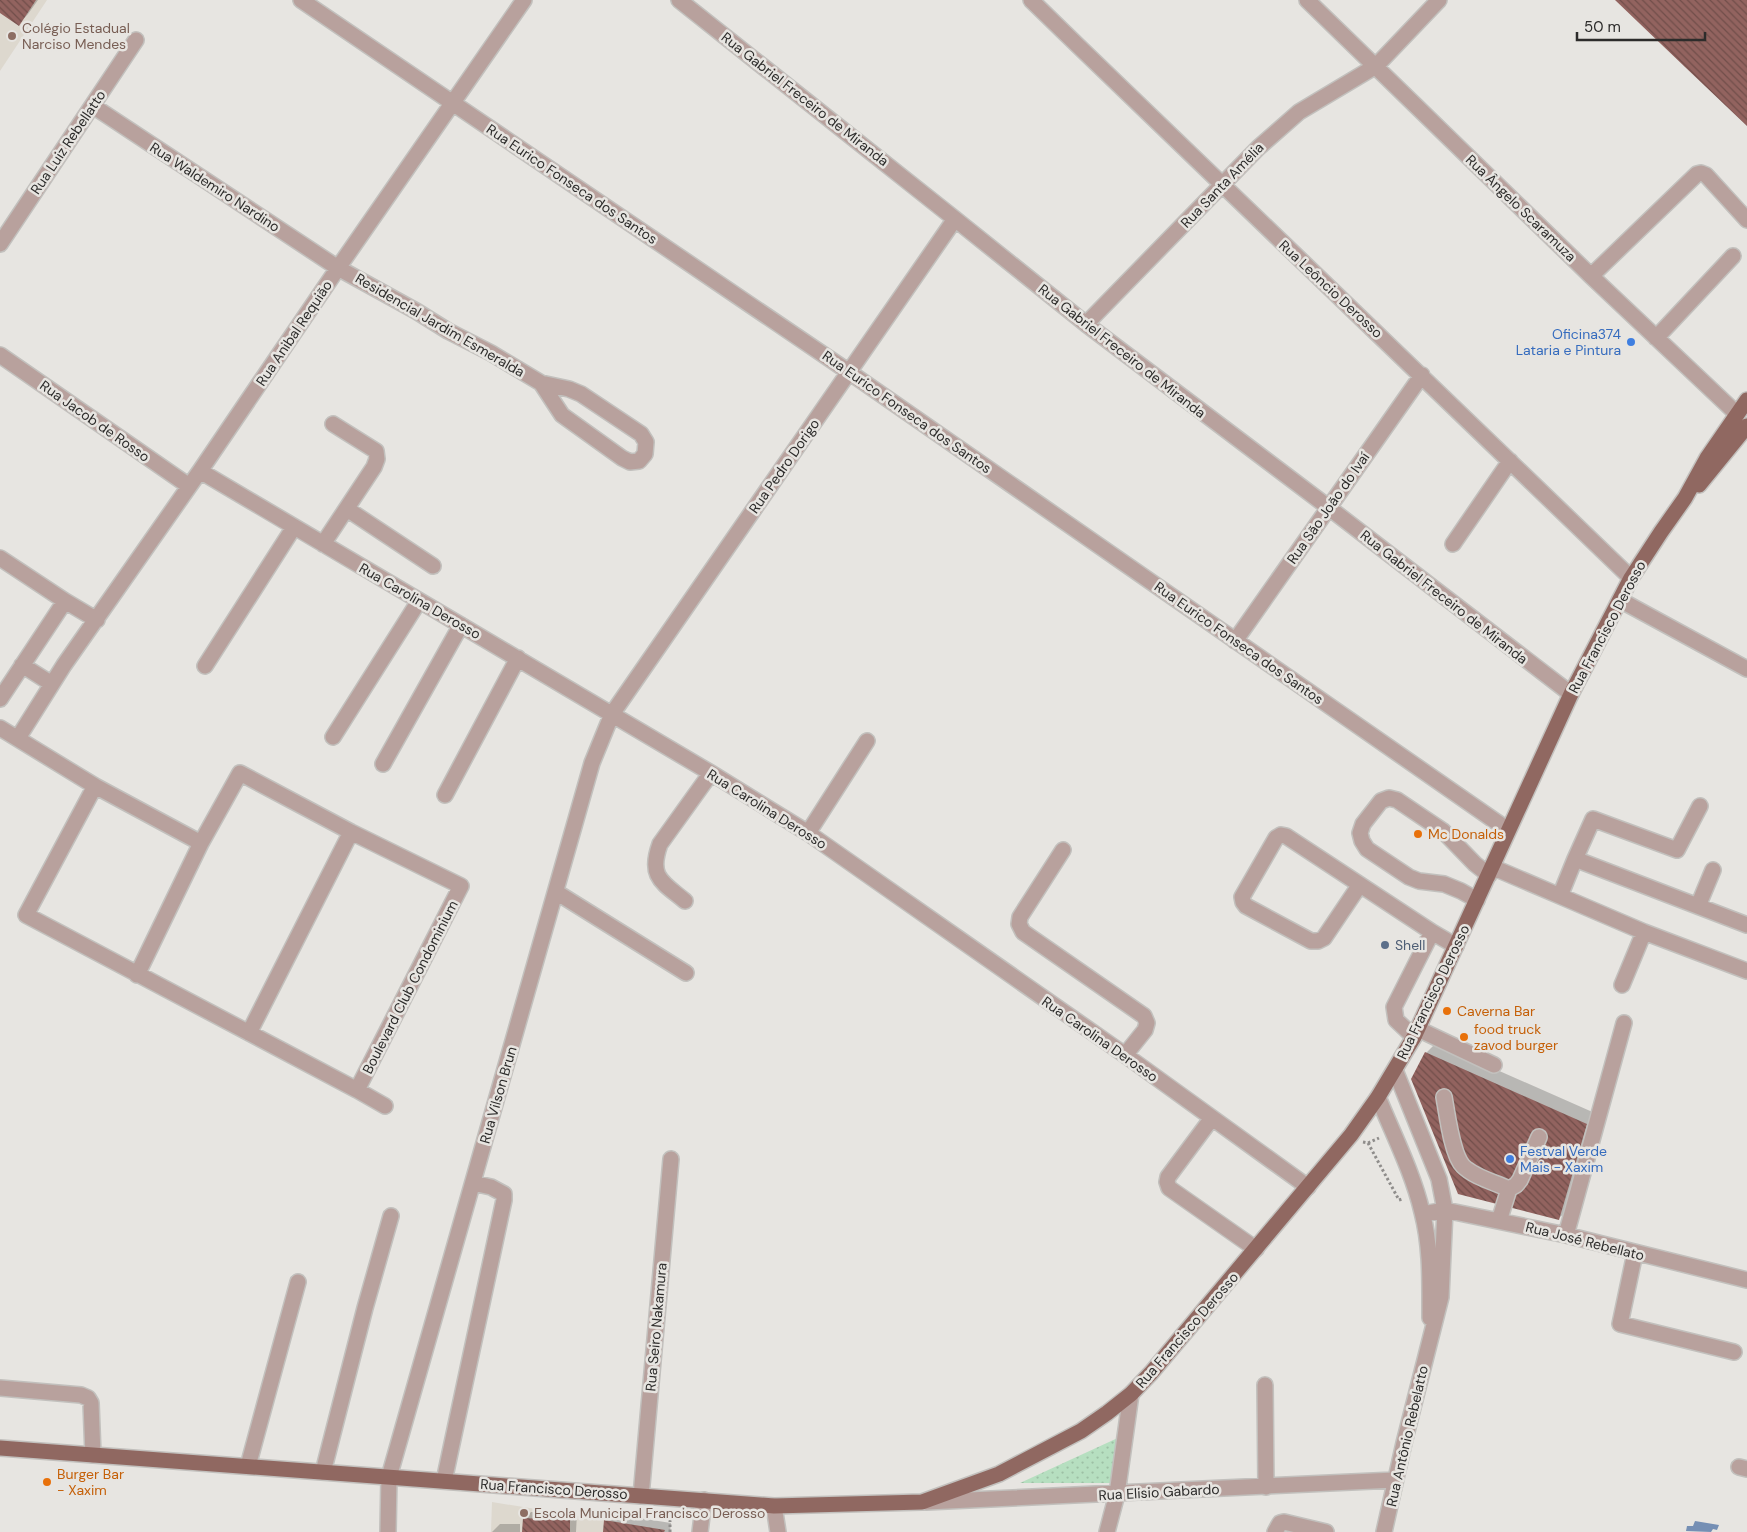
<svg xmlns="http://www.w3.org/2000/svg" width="1747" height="1532" font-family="'DM Sans',sans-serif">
<defs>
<pattern id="park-dots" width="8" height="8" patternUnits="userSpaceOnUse" patternTransform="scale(1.25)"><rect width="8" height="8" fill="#b6dfc0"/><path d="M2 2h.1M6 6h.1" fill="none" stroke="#9dc0a5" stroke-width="1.8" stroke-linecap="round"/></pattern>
<pattern id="building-back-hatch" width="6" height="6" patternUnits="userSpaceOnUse" patternTransform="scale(1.25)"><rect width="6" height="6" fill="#92635f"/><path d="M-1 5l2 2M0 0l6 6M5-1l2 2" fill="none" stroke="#714e4a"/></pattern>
</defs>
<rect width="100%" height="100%" fill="#e7e5e1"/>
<!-- built -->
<path fill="#ddd8ce" d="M0,0H47L0,71Z
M492,1502L665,1530V1532H491Z"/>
<!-- park -->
<path fill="url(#park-dots)" d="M1122,1436L1112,1483H1020Z"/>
<!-- water -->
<path fill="#758fb4" d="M1695,1521L1719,1525L1717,1530L1713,1529L1711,1532L1686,1531L1687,1526H1693Z"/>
<!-- shadow -->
<path fill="#0003" d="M0,0H38L28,14L19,24L0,12Z
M1436,1043L1597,1114L1569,1209L1559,1218L1426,1053Z
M531,1512L577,1513L576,1532H524V1519Z
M613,1514L671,1523L670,1532H604L606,1521Z
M500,1524H520V1532H492Z"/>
<!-- building -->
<path fill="url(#building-back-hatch)" d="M0,0H36L19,26L0,13Z
M1615,0H1747V126L1685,67Z
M1425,1052L1587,1124L1559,1220L1458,1194L1411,1079Z
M523,1518L570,1520V1532H522Z
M604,1520L665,1530L664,1532H603Z"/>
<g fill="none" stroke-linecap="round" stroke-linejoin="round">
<!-- minor casing -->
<g stroke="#c2c0bd" stroke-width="18">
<path id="minor" d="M301,0L849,372L1508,830
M679,0L955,219L1086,324L1328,507L1571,694
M1031,0C1230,194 1432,385 1631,578
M1307,0L1591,276L1737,414
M93,106L338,268L416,311L448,331L491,353L541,383L569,389L581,394L641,434L646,442L645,454L639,461L630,462L622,458L562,415L541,383
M0,244L136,40
M1591,276L1697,174L1701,173L1706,175L1747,220
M1086,324L1258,148L1299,112L1376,66L1439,0
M1656,338L1733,256
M0,355L189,486
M200,471L711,773L808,833L1125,1055L1308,1187
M347,509L433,566
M323,544L374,467L377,459L376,451L333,424
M1453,544L1510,461
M0,558L65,601L0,699
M1620,600L1747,669
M65,601L97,620
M1235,641L1422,375
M22,665L52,684
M205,666L294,527
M0,728L95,786L201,843
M333,737L419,601
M18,738L64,665L200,471L338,268L524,0
M383,764L461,625
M95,786L26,915L357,1090L385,1106
M445,795L518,658
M808,833L867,741
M1063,850L1020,917L1019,924L1023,932L1144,1016L1147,1023L1145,1030L1125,1055
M1575,859L1593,819L1677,850L1700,806
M1492,867L1560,896L1575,859L1747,925
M1359,886L1324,938L1318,941H1311L1246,906L1243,902L1242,897L1276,838L1281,835L1286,836L1432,932L1456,946
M556,892L686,973
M1560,896L1644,932L1747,971
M1477,900L1461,891L1444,884L1419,881L1409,877L1367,849L1362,841L1360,833L1363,824L1381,801L1389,798L1397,800L1443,831L1475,864L1489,875
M685,901C662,882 648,877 660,844L711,773
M1698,906L1713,870
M137,975L201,843L240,773L351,832L461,886L357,1090
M1622,985L1644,932
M1418,1029L1494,1065
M249,1033L351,832
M1414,1037L1396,1020L1394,1007L1432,932
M1378,1097C1393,1134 1413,1173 1422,1212C1431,1246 1430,1282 1430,1318
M1444,1097C1447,1113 1452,1155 1463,1166C1474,1177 1494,1182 1509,1189L1499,1221
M1212,1118L1168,1177L1167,1182L1169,1188L1256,1249
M1509,1189L1516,1185L1520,1180L1539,1137
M1423,1214L1445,1210L1566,1235L1747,1280
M1566,1235L1624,1023
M1635,1253L1620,1324L1734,1352
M1265,1385L1266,1487
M0,1388L81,1395L88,1398L91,1403L93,1455
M248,1466L298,1282
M1739,1467L1747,1469
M323,1472L365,1308L391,1216
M444,1481L504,1200V1194L491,1187L473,1183
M641,1496L671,1159
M926,1502L1395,1480
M774,1506L778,1532
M388,1532L389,1477L592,763L612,714L955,219
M700,1532L704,1500
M1107,1532L1117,1494L1131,1394
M1275,1532L1280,1523L1284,1522L1326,1532
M1384,1532L1404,1443L1441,1297L1445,1210L1439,1179L1395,1070"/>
</g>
<!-- major casing -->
<g stroke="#c2c0bd" stroke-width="18">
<path id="major" d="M1699,485L1747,426
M0,1448L774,1506L922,1502L999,1474L1081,1431L1107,1413L1131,1394L1151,1373L1351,1135L1378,1097L1414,1037L1571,694L1631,578L1661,532L1685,498L1707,458L1747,400"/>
</g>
<!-- path -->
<path stroke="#8f8d8b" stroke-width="3" stroke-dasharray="2.5 2.5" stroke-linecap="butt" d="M1363,1142L1368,1143L1399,1200L1402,1199
M1368,1143L1379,1138
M670,1532V1515"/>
<!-- minor -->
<use href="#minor" stroke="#b8a19d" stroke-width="15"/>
<!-- major -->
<use href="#major" stroke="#906861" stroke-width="15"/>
</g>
<!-- markers -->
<g fill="#8d6e63" stroke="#e7e5e1" stroke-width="2">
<circle cx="12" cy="36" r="5"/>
<circle cx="524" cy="1513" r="5"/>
</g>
<g fill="#3f7fe0" stroke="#e7e5e1" stroke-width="2">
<circle cx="1631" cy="342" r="5"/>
<circle cx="1510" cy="1159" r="5"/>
</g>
<g fill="#e8710a" stroke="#e7e5e1" stroke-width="2">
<circle cx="1418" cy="834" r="5"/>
<circle cx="1447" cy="1011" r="5"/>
<circle cx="1464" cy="1037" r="5"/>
<circle cx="47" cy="1482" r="5"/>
</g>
<circle fill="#5c6f8a" stroke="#e7e5e1" stroke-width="2" cx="1385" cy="945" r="5"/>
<g text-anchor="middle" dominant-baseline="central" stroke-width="5" stroke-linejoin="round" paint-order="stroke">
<!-- education labels -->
<g font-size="14" fill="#785e54" stroke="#e7e5e1" text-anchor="start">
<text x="22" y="28">Colégio Estadual<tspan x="22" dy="16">Narciso Mendes</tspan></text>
<text x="534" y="1513">Escola Municipal Francisco Derosso</text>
</g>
<!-- street labels -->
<g font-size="14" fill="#2d2c2b" stroke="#e7e5e1">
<text transform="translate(805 99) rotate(38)">Rua Gabriel Freceiro de Miranda</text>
<text transform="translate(68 142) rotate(-56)">Rua Luiz Rebellatto</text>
<text transform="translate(572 184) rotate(34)">Rua Eurico Fonseca dos Santos</text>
<text transform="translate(1222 185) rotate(-46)">Rua Santa Amélia</text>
<text transform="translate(215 187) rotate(33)">Rua Waldemiro Nardino</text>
<text transform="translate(1521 208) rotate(44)">Rua Ângelo Scaramuza</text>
<text transform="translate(1331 289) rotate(43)">Rua Leôncio Derosso</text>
<text transform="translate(440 325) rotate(30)">Residencial Jardim Esmeralda</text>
<text transform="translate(294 333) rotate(-56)">Rua Anibal Requião</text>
<text transform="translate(1122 351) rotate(38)">Rua Gabriel Freceiro de Miranda</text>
<text transform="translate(907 412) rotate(35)">Rua Eurico Fonseca dos Santos</text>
<text transform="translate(95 421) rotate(35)">Rua Jacob de Rosso</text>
<text transform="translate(784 466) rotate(-55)">Rua Pedro Dorigo</text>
<text transform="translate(1328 508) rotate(-55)">Rua São João do Ivaí</text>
<text transform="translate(1444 597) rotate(38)">Rua Gabriel Freceiro de Miranda</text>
<text transform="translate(420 601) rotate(30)">Rua Carolina Derosso</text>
<text transform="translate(1607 627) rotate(-62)">Rua Francisco Derosso</text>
<text transform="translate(1239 643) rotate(35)">Rua Eurico Fonseca dos Santos</text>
<text transform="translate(767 809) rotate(32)">Rua Carolina Derosso</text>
<text transform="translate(410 987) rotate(-63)">Boulevard Club Condominium</text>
<text transform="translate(1433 992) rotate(-64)">Rua Francisco Derosso</text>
<text transform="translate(1100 1039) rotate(35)">Rua Carolina Derosso</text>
<text transform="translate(498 1095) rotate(-74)">Rua Vilson Brun</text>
<text transform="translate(1585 1241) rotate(14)">Rua José Rebellato</text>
<text transform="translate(656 1327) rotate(-85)">Rua Seiro Nakamura</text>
<text transform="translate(1187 1330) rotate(-49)">Rua Francisco Derosso</text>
<text transform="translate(1407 1436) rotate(-77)">Rua Antônio Rebelatto</text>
<text transform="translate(554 1489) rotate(4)">Rua Francisco Derosso</text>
<text transform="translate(1159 1492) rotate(-3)">Rua Elisio Gabardo</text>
</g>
<!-- shop labels -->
<g font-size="14" fill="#366cbe" stroke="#e7e5e1" text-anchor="end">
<text x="1621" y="334">Oficina374<tspan x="1621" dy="16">Lataria e Pintura</tspan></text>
<text x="1520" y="1151" text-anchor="start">Festval Verde<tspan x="1520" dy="16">Mais - Xaxim</tspan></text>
</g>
<!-- food labels -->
<g font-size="14" fill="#c56008" stroke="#e7e5e1" text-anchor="start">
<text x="1428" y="834">Mc Donalds</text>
<text x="1457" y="1011">Caverna Bar</text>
<text x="1474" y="1029">food truck<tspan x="1474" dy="16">zavod burger</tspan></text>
<text x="57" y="1474">Burger Bar<tspan x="57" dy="16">- Xaxim</tspan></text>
</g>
<!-- service labels -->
<g font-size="14" fill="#4e5e75" stroke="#e7e5e1" text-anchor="start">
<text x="1395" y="945">Shell</text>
</g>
</g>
<!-- scale -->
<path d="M1577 32v8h128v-8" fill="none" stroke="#2d2c2b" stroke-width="2.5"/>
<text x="1584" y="32" font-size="15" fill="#2d2c2b" stroke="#e7e5e1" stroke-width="4" paint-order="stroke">50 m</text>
</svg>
